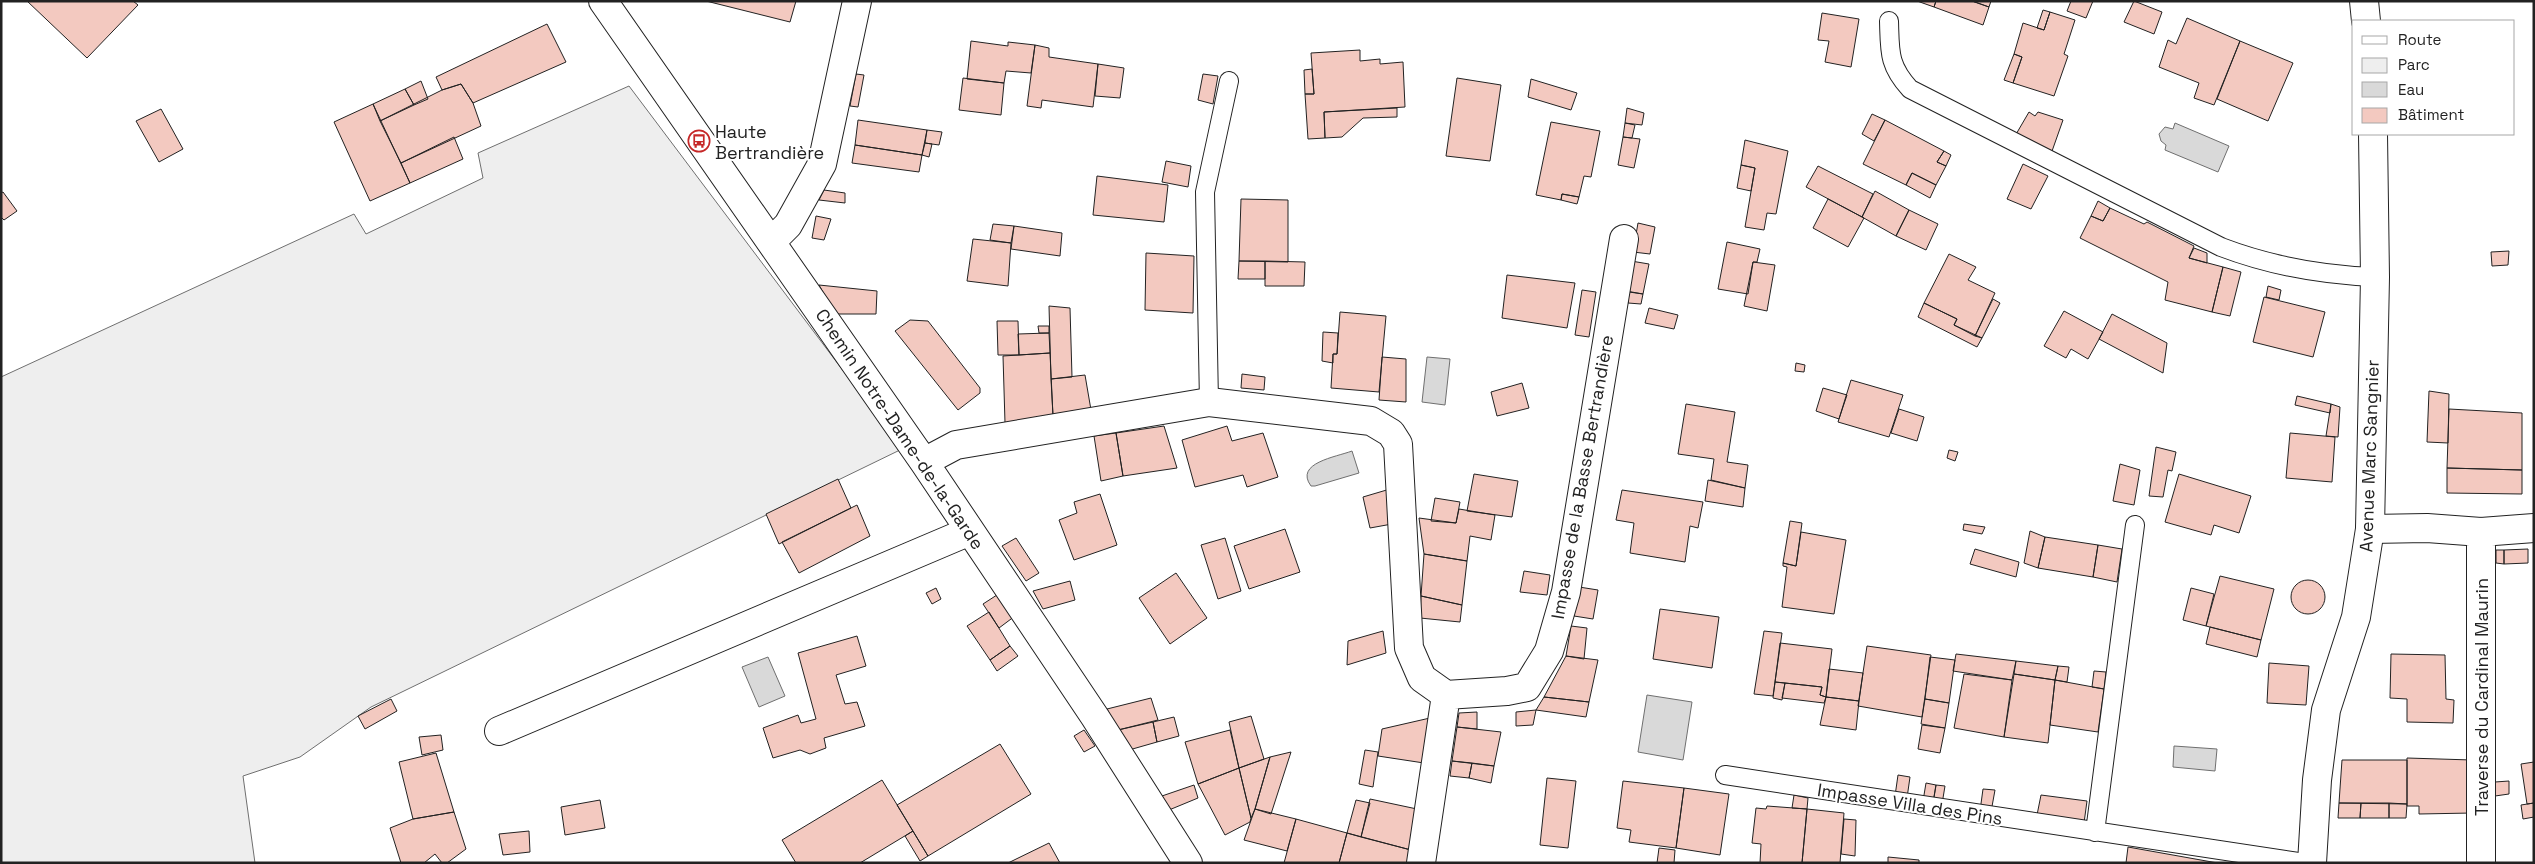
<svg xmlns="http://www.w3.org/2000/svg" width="2535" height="864" font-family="'Space Grotesk',sans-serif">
<rect width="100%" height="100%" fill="#fff"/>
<!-- green -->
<path fill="#eee" stroke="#6f6f6f" d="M629,86L902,449L371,707L300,757L243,776L255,863H1V377L354,214L366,234L483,178L478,153Z"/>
<!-- water -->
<path fill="#d9d9d9" stroke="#6f6f6f" d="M2175,123L2229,146L2218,172L2165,150L2166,145L2161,141L2159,134L2165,127L2173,129Z
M1427,357L1450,359L1445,405L1422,402Z
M1352,451L1359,473L1315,486H1311C1294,463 1336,457 1352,451Z
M768,657L785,696L759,707L742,667Z
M1647,695L1692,702L1683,760L1638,752Z
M2174,746L2217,749L2215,771L2173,767Z"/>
<!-- building -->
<path fill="#f3c9c0" stroke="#222" d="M27,1H133L138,5L87,58Z
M706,1H796L790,22Z
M1917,1H1936L1934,7Z
M1936,1H1972L1989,7L1983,25L1934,7Z
M1972,1H1991L1989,7Z
M2071,1H2093L2086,18L2067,11Z
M2134,1L2162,12L2154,34L2124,22Z
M2043,10L2050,12L2044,30L2037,28Z
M2050,12L2075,20L2064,54L2068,56L2054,96L2013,83L2022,57L2014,54L2023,23L2044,30Z
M1822,13L1859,19L1851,67L1825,62L1829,41L1818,40Z
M2187,18L2240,41L2214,105L2194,98L2199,83L2159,67L2168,40L2176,44Z
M547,24L566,62L473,103L461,84L442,90L436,77Z
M971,41L1008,46V42L1035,45L1031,73L1006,71L1004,83L967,79Z
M2240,41L2293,63L2268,121L2217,99Z
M1035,45L1049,48V57L1098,64L1093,107L1042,100L1041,108L1027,106Z
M1360,50V61L1380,59V64L1403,62L1405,107L1324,112L1325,138L1308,139L1305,94H1314L1311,53Z
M2014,54L2022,57L2013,83L2004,80Z
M1098,64L1124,68L1120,98L1095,96Z
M1312,69L1314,94H1305L1304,70Z
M856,74L864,75L858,107L850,106Z
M1203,74L1218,76L1213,104L1198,100Z
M963,78L1004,83L1001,115L959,110Z
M1457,78L1501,85L1490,161L1446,156Z
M1531,79L1577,93L1571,110L1528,97Z
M421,81L428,99L414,105L405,89Z
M461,84L473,103L481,126L401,163L380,121L442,90Z
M405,89L414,105L380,121L373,104Z
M373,104L410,183L370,201L334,122Z
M1397,108V117L1363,118L1342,137L1325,138L1324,112Z
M1627,108L1644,113L1642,125L1625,123Z
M161,109L183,149L159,162L136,121Z
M2029,112L2035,116L2038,112L2063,120L2051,154L2015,136Z
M1872,114L1885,120L1874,141L1862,134Z
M858,120L927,130L922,155L855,145Z
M1885,120L1944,151L1937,162L1946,166L1936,185L1912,173L1906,185L1863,164Z
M1551,122L1600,131L1591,177L1584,176L1579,197L1562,194L1561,200L1536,195Z
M1625,123L1635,125L1632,138L1623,137Z
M927,130L942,132L939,145L925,143Z
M454,137L463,159L410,183L401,163Z
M1623,137L1640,139L1634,168L1618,165Z
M1745,140L1788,151L1776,214L1767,213L1764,230L1745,227L1755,168L1741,165Z
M925,143L932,144L929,157L922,155Z
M855,145L922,155L919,172L852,163Z
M1944,151L1951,155L1946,166L1937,162Z
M1166,161L1191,166L1188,187L1162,182Z
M2023,164L2048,176L2031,209L2007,199Z
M1741,165L1755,168L1751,191L1737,188Z
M1818,166L1873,194L1862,217L1806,187Z
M1912,173L1936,185L1930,198L1906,185Z
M1097,176L1168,185L1164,222L1093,215Z
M824,190L845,193V203L819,200Z
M1875,191L1909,210L1896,236L1862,217Z
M3,192L17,211L4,220L1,217V193Z
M1562,194L1579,197L1577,204L1561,200Z
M1241,199L1288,200V262L1239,261Z
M1828,199L1864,218L1848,247L1813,228Z
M2098,201L2110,208L2103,221L2091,216Z
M2110,208L2144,224L2147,222L2194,246L2189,258L2223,267L2212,312L2165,300L2168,282L2080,238L2091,216L2103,221Z
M1909,210L1938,224L1926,250L1896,236Z
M816,216L831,219L824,240L812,238Z
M1638,223L1655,227L1650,254L1633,252Z
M993,224L1014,226L1011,243L990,240Z
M1014,226L1062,233L1060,256L1011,249Z
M973,239L1011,243L1008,286L967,281Z
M1727,242L1760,249L1757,262H1753L1748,294L1718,289Z
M2194,248L2207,253V263L2189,258Z
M2509,251L2508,265L2492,266L2491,252Z
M1146,253L1194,256L1193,313L1145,310Z
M1949,254L1976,267L1968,280L1995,293L1975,336L1954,325L1957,319L1924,303Z
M1239,261H1265V279H1238Z
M1265,261L1305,262L1304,286H1265Z
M1631,261L1649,264L1643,294L1626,291Z
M1753,262L1775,265L1767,311L1744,306Z
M2223,267L2241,272L2230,316L2212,312Z
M1507,275L1575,283L1567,328L1502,318Z
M819,285L877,291L876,314H835Z
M2268,286L2281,290L2279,300L2266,297Z
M1582,290L1596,292L1589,337L1575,335Z
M1629,292L1643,294L1641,304L1628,303Z
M2264,297L2325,312L2313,357L2253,342Z
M1993,299L2000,303L1982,338L1975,336Z
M1924,303L1957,319L1954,325L1982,338L1977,347L1918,317Z
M1049,306L1070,308L1072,377L1051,379Z
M1649,308L1678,315L1674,329L1645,323Z
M2064,311L2103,332L2088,359L2071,349L2066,358L2044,346Z
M1340,312L1386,316L1379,392L1331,388L1333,354H1337Z
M2112,314L2167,343L2163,373L2099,339Z
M910,320L928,321L980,388V393L958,410L895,331Z
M997,321H1018L1019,355H998Z
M1038,326H1049V333H1039Z
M1323,332L1338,333L1337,354H1333V363L1322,361Z
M1049,333L1050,353L1019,355L1018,334Z
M1050,353L1053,416L1005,423L1003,356Z
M1382,357L1406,359V402L1379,400Z
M1796,363L1805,365L1804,372L1795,371Z
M1242,374L1265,377L1264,390L1241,388Z
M1085,375L1091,410L1053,416L1051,379Z
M1851,380L1903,395L1889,437L1838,422Z
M1522,383L1529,408L1497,416L1491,392Z
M1823,388L1847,395L1839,419L1816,411Z
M2429,391L2449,394L2448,443L2427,442Z
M2297,396L2331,404L2330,413L2295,405Z
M1686,404L1735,412L1727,462L1748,465L1745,488L1711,480L1714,459L1678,454Z
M2331,404L2340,407L2338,437L2326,436Z
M1899,409L1924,417L1917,441L1891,433Z
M2449,409L2522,413V470L2447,468Z
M1164,426L1177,468L1123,476L1116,433Z
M1227,426L1232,441L1263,433L1278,477L1247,487L1243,475L1195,487L1182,440Z
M1116,433L1123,476L1101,481L1094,436Z
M2290,433L2335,437L2332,482L2286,478Z
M2156,447L2176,452L2172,471L2168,470L2163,497L2149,496Z
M1949,450L1958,452L1955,461L1947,458Z
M2120,464L2140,470L2134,505L2113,501Z
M2447,468L2522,470V494L2447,493Z
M1474,474L1518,481L1512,517L1467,511Z
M2179,474L2251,496L2239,533L2214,525L2211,535L2165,522Z
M838,479L851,508L779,544L766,514Z
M1708,480L1745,488L1743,507L1705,501Z
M1390,489L1392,524L1370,528L1363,497Z
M1622,490L1703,502L1698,528L1690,526L1685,562L1630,553L1634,523L1616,520Z
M1100,494L1117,545L1074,560L1059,520L1077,513L1074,502Z
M1435,498L1460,502L1456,523L1431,521Z
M857,505L870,536L799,573L782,542Z
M1459,509L1495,515L1491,540L1470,536L1467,561L1424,554L1419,518L1456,523Z
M1790,521L1802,523L1796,566L1783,563Z
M1964,524L1985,527L1982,534L1963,530Z
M1285,529L1300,572L1249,589L1234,546Z
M2030,531L2045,537L2038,568L2024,563Z
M1801,532L1846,540L1834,614L1782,607L1787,567L1783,566V563L1796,566Z
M2045,537L2098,545L2093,577L2038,568Z
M1016,538L1039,573L1026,581L1002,546Z
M1225,538L1241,591L1218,599L1201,545Z
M2098,545L2122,549L2117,582L2093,577Z
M1975,549L2019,562L2016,577L1970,564Z
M2528,549V563L2504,564V550Z
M2496,550H2504V564L2496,563Z
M1424,554L1467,561L1462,605L1421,596Z
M1524,571L1550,575L1547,595L1520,592Z
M1176,573L1207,618L1170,644L1139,598Z
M2220,576L2274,589L2261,640L2206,626Z
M2291 597a17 17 0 1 1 34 0a17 17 0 1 1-34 0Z
M1070,581L1075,600L1043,609L1033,591Z
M1579,587L1598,590L1593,619L1574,616Z
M936,588L941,599L932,604L926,593Z
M2191,588L2214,594L2206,626L2183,620Z
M1000,593L1015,616L999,628L983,604Z
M1421,596L1462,605L1460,622L1420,618Z
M1660,609L1719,617L1712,668L1653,659Z
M989,612L1010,646L990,660L967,626Z
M1571,626L1587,628L1584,659L1566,656Z
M2210,627L2261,640L2257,657L2206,644Z
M1383,631L1386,653L1347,665L1348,641Z
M1764,631L1782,633L1773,696L1754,694Z
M857,636L866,666L836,675L845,704L857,702L865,726L824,738L826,748L810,754L800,750L773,758L763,728L798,715L801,723L816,719L798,653Z
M1780,643L1832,649L1826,697L1820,695L1822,687L1775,682Z
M1010,646L1018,656L997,671L990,660Z
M1867,646L1931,655L1922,717L1858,706Z
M1956,654L2016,661L2012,680L1953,671Z
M2391,654L2445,655L2446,699L2454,700L2453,723L2407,722V699L2390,698Z
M1566,656L1598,660L1589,702L1544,697Z
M1930,657L1955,660L1949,703L1925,699Z
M2016,661L2058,666L2055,680L2014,674Z
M2269,663L2309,666L2306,705L2267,703Z
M2058,666L2069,667L2067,682L2055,680Z
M1829,669L1863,673L1859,701L1826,697Z
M2094,671L2106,672L2104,689L2092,687Z
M1964,674L2012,680L2004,737L1954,728Z
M2014,674L2055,680L2048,743L2004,737Z
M2055,680L2104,689L2098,732L2050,725Z
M1775,682L1785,683L1782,700L1773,698Z
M1785,683L1822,687L1820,695L1826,697L1824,703L1782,698Z
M1544,697L1589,702L1586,717L1536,710Z
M1826,697L1859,701L1856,730L1820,725Z
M1151,698L1158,720L1118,730L1107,709Z
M391,699L397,711L365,729L358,716Z
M1925,699L1949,703L1945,728L1921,724Z
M1536,710L1533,725L1516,726V712Z
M1477,712V729L1457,727L1459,713Z
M1251,716L1264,759L1239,768L1229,722Z
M1174,717L1179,736L1157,742L1153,722Z
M1430,718L1424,763L1378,756L1382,729Z
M1153,722L1157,742L1129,750L1118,730Z
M1922,725L1945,728L1940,753L1918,749Z
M1457,727L1501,732L1494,766L1452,761Z
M1084,730L1095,746L1084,752L1074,736Z
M1230,730L1239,768L1198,784L1185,742Z
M441,735L443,750L422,755L419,737Z
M1000,744L1031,794L928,856L897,805Z
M1365,750L1378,752L1373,787L1359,784Z
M1291,752L1271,814L1255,809L1270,757Z
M436,753L454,812L413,819L399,762Z
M1270,757L1255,809L1251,818L1239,768Z
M2407,758L2472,760V813L2419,814V806H2407Z
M2342,760H2407V804L2339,803Z
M1452,761L1472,763L1469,778L1450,776Z
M2534,762V803L2527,804L2521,764Z
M1472,763L1494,766L1491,783L1469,778Z
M1239,768L1251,818L1250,822L1225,835L1198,784Z
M1898,775L1910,777L1907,798L1895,796Z
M1547,778L1576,781L1568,848L1540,845Z
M882,780L913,831L860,863H796L782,840Z
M1623,781L1684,788L1676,848L1629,842L1631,830L1617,828Z
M2509,781V794L2495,796V782Z
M1926,783L1936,785L1933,803L1923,801Z
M1194,785L1198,798L1169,810L1159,797Z
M1936,785L1945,786L1942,804L1933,803Z
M1684,788L1729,794L1720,855L1676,848Z
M1983,789L1995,790L1991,812L1980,811Z
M1794,795L1808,798L1807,809L1792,808Z
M2041,795L2087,801L2084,823L2037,815Z
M1370,799L1417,809L1411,850L1361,837Z
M600,800L605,828L565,835L561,807Z
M1356,800L1370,803L1361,837L1347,833Z
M2339,803H2361L2360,818H2338Z
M2361,803H2389V818H2360Z
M2389,803L2407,804L2406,818H2389Z
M2534,803V817L2523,819L2521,805Z
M1767,806L1807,809L1802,863H1760L1761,844L1752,843L1756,808L1766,809Z
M1255,809L1296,819L1287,851L1244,840Z
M1807,809L1844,813L1840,863H1802Z
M454,812L466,849L447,863H442L435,854L424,863H401L390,828L413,819Z
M1296,819L1347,833L1339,863H1284Z
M1844,819L1856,820L1855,856L1841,854Z
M529,831L530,852L503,855L499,834Z
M913,831L928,856L920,861L905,836Z
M1347,833L1411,850L1409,863H1339Z
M1049,843L1060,863H1008Z
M2128,847L2212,862L2218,863H2126Z
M1659,848L1675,850L1674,863H1657Z
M1888,857L1919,860V863H1888Z"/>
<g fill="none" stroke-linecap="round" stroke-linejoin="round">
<!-- service casing -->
<g stroke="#222" stroke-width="20">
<path id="service" d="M1889,21C1890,51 1888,65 1910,89L2221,247C2271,266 2322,275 2375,277
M1209,402L1205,192L1229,81
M1725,775L2305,863
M2095,832L2135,525"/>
</g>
<!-- minor casing -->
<g stroke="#222" stroke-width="30">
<path id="minor" d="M603,1L924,462L1095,717L1188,863
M771,242L788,225L822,164L857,1
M924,462L956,445L1209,402L1371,421L1391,433L1398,444L1409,648L1422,678L1446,695L1421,863
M2370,529L2427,528L2481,532L2534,528
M1446,695L1507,691L1527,687L1549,651L1566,592L1624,239
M499,731L970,531
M2481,863V532"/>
</g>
<!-- tertiary casing -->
<g stroke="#222" stroke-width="30">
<path id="tertiary" d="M2364,1L2366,21
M2312,863L2317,780L2326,710L2356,617L2370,529L2375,277L2373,134"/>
</g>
<!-- service -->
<use href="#service" stroke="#fff" stroke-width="18"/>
<!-- minor -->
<use href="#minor" stroke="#fff" stroke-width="28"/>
<!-- tertiary -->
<use href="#tertiary" stroke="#fff" stroke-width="28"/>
</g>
<!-- icons -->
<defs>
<g id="bus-ring" transform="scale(1.125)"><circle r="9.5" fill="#fff" stroke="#c62828" stroke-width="1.5"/><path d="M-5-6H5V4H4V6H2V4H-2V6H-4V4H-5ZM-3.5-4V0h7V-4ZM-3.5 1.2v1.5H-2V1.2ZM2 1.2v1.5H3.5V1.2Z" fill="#c62828"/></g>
</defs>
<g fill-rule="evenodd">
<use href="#bus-ring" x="699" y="141"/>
</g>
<g text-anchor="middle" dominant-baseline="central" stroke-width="4" stroke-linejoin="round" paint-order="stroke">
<!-- poi labels -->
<g font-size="18" fill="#222" stroke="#fff" text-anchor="start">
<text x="715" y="131">Haute<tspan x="715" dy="21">Bertrandière</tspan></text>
</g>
<!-- street labels -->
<g font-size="18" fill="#222" stroke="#fff">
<text transform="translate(900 429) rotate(56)">Chemin Notre-Dame-de-la-Garde</text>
<text transform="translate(2369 456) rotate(-88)">Avenue Marc Sangnier</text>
<text transform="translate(1582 477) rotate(-80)">Impasse de la Basse Bertrandière</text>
<text transform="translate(2481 697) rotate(-90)">Traverse du Cardinal Maurin</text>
<text transform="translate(1910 804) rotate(9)">Impasse Villa des Pins</text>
</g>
</g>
<!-- border -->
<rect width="2535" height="864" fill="none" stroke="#222222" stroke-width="5"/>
<!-- legend -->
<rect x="2352" y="20" width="162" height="115" fill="#ffffff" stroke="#a7a7a7"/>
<rect x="2362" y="36" width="25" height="8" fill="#ffffff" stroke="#a7a7a7"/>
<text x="2398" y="45" font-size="15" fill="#222222">Route</text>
<rect x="2362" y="58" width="25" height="15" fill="#eeeeee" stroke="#a7a7a7"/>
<text x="2398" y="70" font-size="15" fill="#222222">Parc</text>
<rect x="2362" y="82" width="25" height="15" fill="#d9d9d9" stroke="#a7a7a7"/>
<text x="2398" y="95" font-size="15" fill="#222222">Eau</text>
<rect x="2362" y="108" width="25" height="15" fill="#f3c9c0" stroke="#a7a7a7"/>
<text x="2398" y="120" font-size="15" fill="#222222">Bâtiment</text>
</svg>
